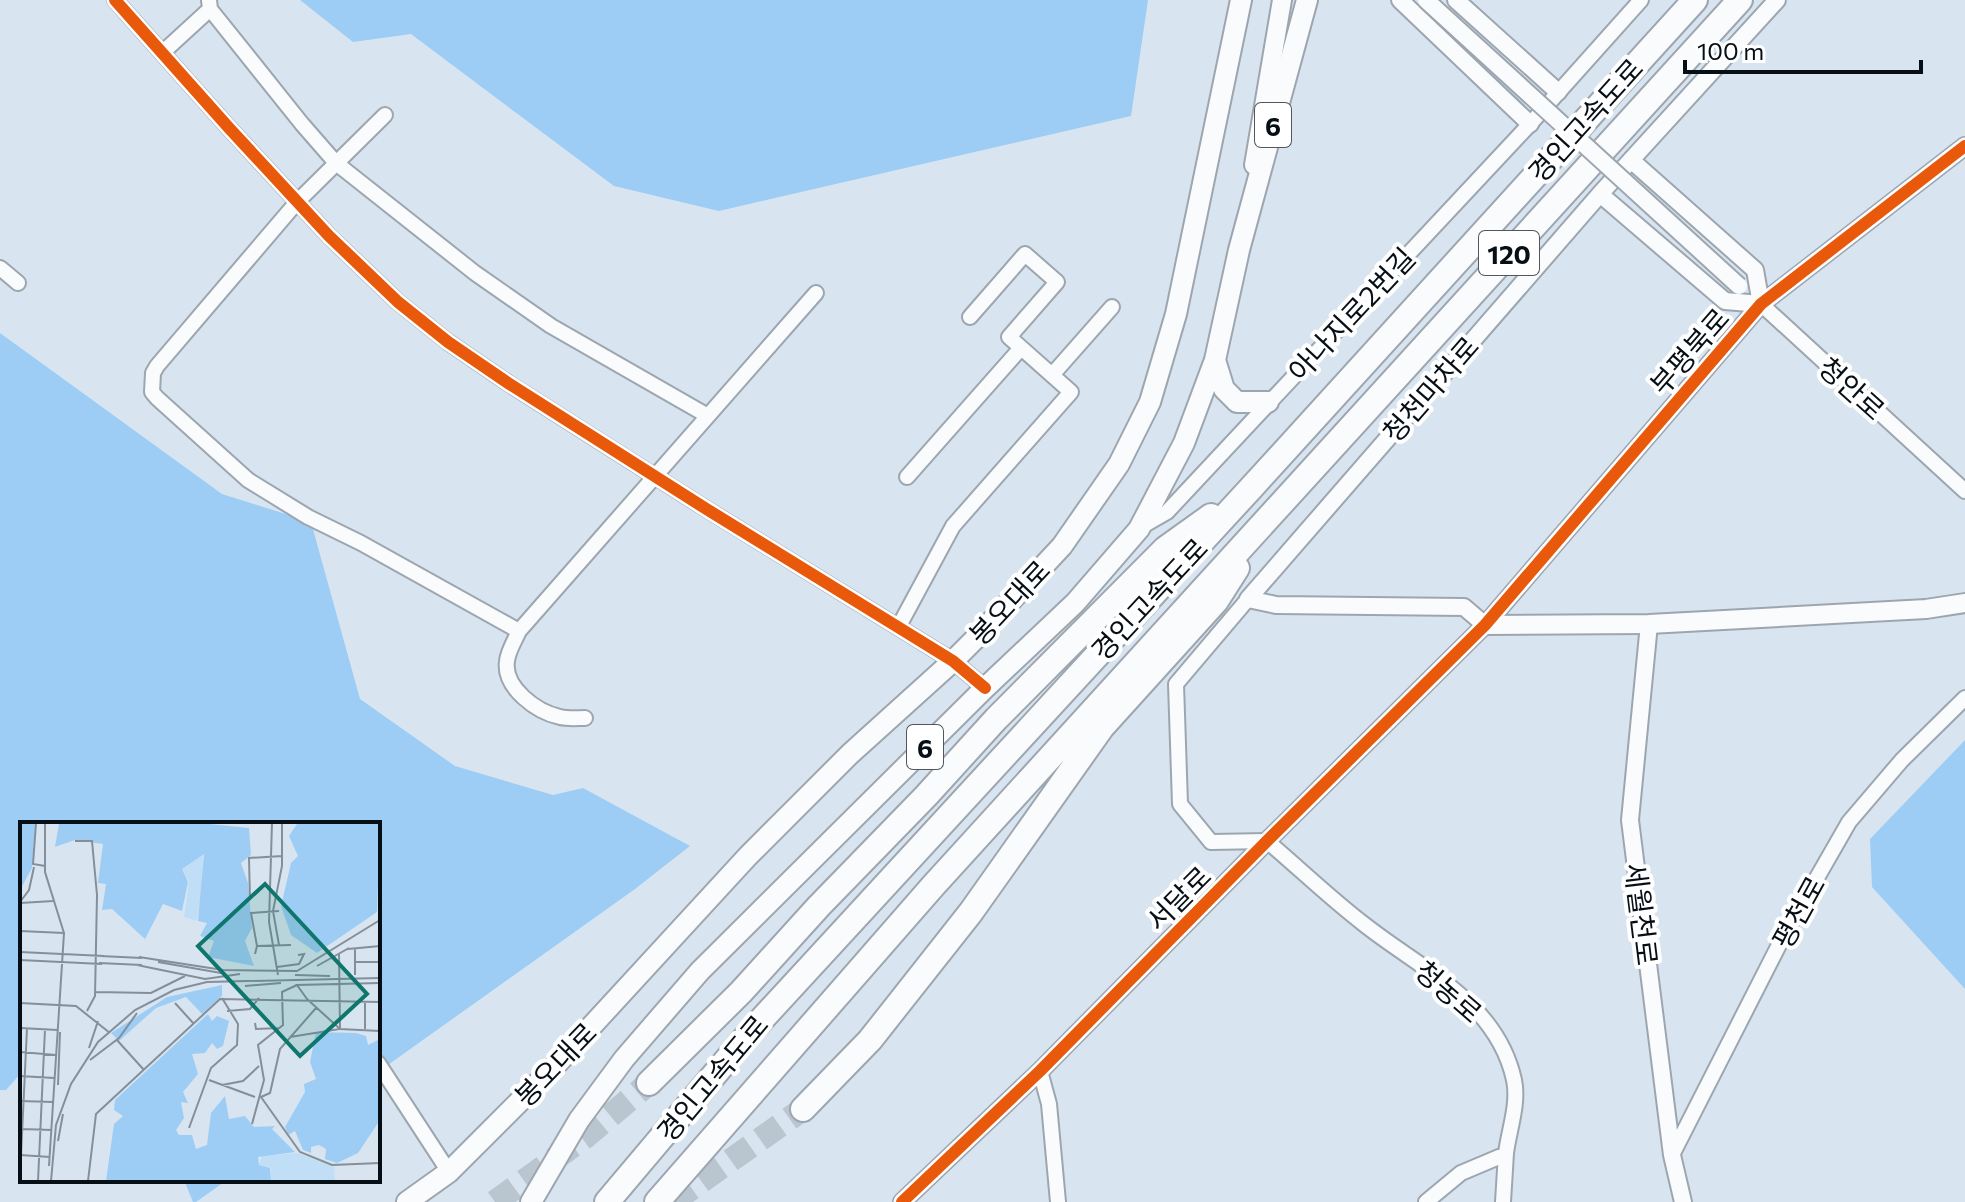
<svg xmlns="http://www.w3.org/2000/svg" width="1965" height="1202" font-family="Commissioner,'Noto Sans KR',sans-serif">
<rect width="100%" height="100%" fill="#d8e5f0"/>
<!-- forest -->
<path fill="#9dcdf4" d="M300,0H1148L1131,116L719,211L614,186L411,34L353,42Z
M0,333L222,494L311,522L360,699L455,766L553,795L583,788L690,846L635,889L378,1072V824H22V1072L6,1090H0Z
M1965,740V989L1872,887L1870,839Z
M184,1180H227L196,1202H193Z"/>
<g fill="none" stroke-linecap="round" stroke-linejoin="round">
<!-- motorway-tunnel -->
<path stroke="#b9c5cf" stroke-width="24" stroke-dasharray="24 12" stroke-linecap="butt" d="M495,1202L585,1137L649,1083
M672,1202L803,1109"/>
<!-- minor casing -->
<g stroke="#9da6af" stroke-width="18">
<path id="minor" d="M115,0L229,128L329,236L398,302L448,342L508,383L708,510L953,661L985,688
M209,0L210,9L302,124L336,163L475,273L551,326L708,416
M162,53L210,9
M385,115L297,202L157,366L153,373L152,392L157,398L248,480L308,517L361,543L519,631
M0,268L18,283
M1761,304L1965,491
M1052,375L1112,307
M907,477L1021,348
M1141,527L1167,512L1530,124L1641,0
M1248,599L1176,684L1180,804L1211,842L1267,841C1300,869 1331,899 1365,925C1422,970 1497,1002 1514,1080C1519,1103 1509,1130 1506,1153C1505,1169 1504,1186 1503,1202
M899,626L953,526L1071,392L1009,337L1057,282L1025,254L970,317
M585,718C577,718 568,719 560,717C537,712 503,688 507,661C508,651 515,640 519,631L816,293
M378,1063L449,1172
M1040,1071L1049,1104L1058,1202
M1672,1155L1783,937L1849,822L1902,760L1965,698
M1426,1202L1461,1173L1506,1154"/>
</g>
<!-- tertiary casing -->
<g stroke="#9da6af" stroke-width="20">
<path id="tertiary" d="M1400,0L1530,124
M1456,0L1558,92
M1631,160L1755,270L1761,304
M1600,194L1725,301L1761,304
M1649,624L1630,820L1672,1155L1683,1202
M1485,625L1464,607L1276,605L1248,599L1600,194L1777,0
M902,1202L1040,1071L1267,841L1485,625L1761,304L1965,146"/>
</g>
<!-- secondary casing -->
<g stroke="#9da6af" stroke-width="22">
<path id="secondary" d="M1254,165L1282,0
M1485,625L1649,624L1926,609L1965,603"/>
</g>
<!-- primary casing -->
<g stroke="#9da6af" stroke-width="24">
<path id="primary" d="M1215,360L1224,389L1237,402H1268
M407,1202L449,1172L553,1068L748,856L850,754L953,661L978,636L1062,546L1119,464L1150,402L1176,314L1241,0
M531,1202L579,1120L624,1059L700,971L985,688L1075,603L1139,529L1184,443L1215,360L1239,250L1307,0"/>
</g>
<!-- motorway casing -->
<g stroke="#9da6af" stroke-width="28">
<path id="motorway" d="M649,1083L741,992L819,906L926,796L996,719L1165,549L1211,516
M803,1109L870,1040L971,912L1102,727L1216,601L1237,568
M607,1202L752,1030L1252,487L1695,0
M657,1202L933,886L1740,0"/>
</g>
<!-- minor -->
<use href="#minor" stroke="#f9fbfd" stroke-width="14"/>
<!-- tertiary -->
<use href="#tertiary" stroke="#f9fbfd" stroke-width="16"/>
<!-- secondary -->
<use href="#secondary" stroke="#f9fbfd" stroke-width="18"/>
<!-- primary -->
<use href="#primary" stroke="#f9fbfd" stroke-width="20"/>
<!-- motorway -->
<use href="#motorway" stroke="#f9fbfd" stroke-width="24"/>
<!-- tertiary-bridge casing -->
<g stroke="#9da6af" stroke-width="20" stroke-linecap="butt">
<path id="tertiary-bridge" d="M1426,0L1739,286"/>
</g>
<!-- tertiary-bridge -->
<use href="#tertiary-bridge" stroke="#f9fbfd" stroke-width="16"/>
<!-- cycleway casing -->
<g stroke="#fff" stroke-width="17">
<path id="cycleway" d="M115,0L229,128L329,236L398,302L448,342L508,383L708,510L953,661L985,688
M902,1202L1040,1071L1267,841L1485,625L1761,304L1965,146"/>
</g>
<!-- cycleway -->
<use href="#cycleway" stroke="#e8590c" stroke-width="12"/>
</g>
<g text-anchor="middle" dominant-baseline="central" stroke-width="8" stroke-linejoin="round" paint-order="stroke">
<!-- shield labels -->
<g fill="#fff" stroke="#51575c" stroke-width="2">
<rect x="1255" y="103" width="36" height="44" rx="6"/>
<rect x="1479" y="231" width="60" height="44" rx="6"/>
<rect x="907" y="725" width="36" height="44" rx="6"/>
</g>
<g font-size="26" font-weight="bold" fill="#070f16">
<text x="1273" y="125">6</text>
<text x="1509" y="253">120</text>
<text x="925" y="747">6</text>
</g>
<!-- street labels -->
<g font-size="28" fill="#070f16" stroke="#fff">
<text transform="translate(1585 120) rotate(-48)">경인고속도로</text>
<text transform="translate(1351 314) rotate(-47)">아나지로2번길</text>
<text transform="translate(1689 351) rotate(-49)">부평북로</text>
<text transform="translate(1852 388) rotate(42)">청안로</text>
<text transform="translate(1430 389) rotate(-49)">청천마차로</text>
<text transform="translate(1149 599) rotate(-47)">경인고속도로</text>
<text transform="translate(1009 602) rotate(-47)">봉오대로</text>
<text transform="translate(1178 898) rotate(-45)">서달로</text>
<text transform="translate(1798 912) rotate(-61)">평천로</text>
<text transform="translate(1642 914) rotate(83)">세월천로</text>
<text transform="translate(1449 991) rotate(41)">청농로</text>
<text transform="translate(555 1064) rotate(-46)">봉오대로</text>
<text transform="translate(712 1078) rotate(-50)">경인고속도로</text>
</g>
</g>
<!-- overview -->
<g transform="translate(20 822)">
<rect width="360" height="360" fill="#d8e5f0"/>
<path d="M183,32L182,69L177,99L164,95L169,60L162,47ZM277,331L314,345L315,359H251V346L239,343L242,334Z" fill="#c1def7"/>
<path d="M0,1H15L12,46L0,68ZM39,1H180L229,6L231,33L221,41L228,61L232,106L225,119L234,144L188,135L194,119L180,114L187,101L178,99L184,32L162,47L168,60L162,89L143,82L125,117L92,87L82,88L86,62L78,61L83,22L55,18L35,25ZM271,1H360L357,90L297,131L271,113L261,84L271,41L278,34L269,14L277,2ZM202,163V174L182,192L166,175L136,186L99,219L91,211L147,175ZM188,192L192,199L197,194L209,199L203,224L197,227L192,221L185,231L172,232L178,252L163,270L168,281L161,280L164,296L156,308L159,313H172L176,327L187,323L191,291L205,274L209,297L225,294L234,305L255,304L252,307L275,330L238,335L239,343L250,346L251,359H86L94,302L103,294L94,288L95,278ZM296,210L336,211L346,214L348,223L360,217V298L338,331L317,341L305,337L306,327L299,323L291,325V331L283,328L275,309L268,313L265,305L285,270L284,262L296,257L290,240Z" fill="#9dcdf4"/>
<path fill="none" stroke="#848f99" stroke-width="2" d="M16,1L13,42L25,44M25,1V50L44,111L29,344M252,1L249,100L258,153M55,19H72L77,73L75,174L67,189M230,78L229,36L262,34M0,80L9,68L14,45M0,81L33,79M0,109L44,111M259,123L253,89L262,44V2M237,124L231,91L259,89M328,127L360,124M335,127V153M0,130L84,134M235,132L237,124L271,123M80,134L122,136M119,135L203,148L277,149L360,98M0,138L82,142M138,140L201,151M335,140H360M79,141L122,143M117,143L185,157L220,152M297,144L329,126M257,145L279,142L284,132L278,133M275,153L310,154M225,164L261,161M75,170L131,171L165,154M287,177L277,163L360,161M287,177L320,207L360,209M345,180V207M0,181L56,184L90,211M155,181L174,202M296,186L260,227L250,271L241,275L280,330L312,343L360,341M207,189L230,187L239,176M235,201L236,207L259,206M0,206L38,208M270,215L320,207L319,131M96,217L124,248M69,226L78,199M0,230L36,233M70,238L99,216L117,191M0,254L34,256M189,258L235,275M38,263L40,210M202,263L223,259L239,244M0,279L33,280M232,302L244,258L238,223L263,203L262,170L277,163M169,306L191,246L217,223L218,202L202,176M2,307L32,308M38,319L43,292M0,333L30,335M0,355L7,206M18,359L25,207M31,359L36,303L51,262L78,220L115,188L154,168L187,160L360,156M68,359L76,292L200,177L360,180"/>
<path fill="#0f766e" fill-opacity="0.15" stroke="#0f766e" stroke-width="4" d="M245,62L347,172L280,234L178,124Z"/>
<rect width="360" height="360" fill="none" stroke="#070f16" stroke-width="4"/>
</g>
<!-- scale -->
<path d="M1685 60v12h236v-12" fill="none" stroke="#070f16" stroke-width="4"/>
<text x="1697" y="60" font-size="24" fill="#070f16" stroke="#ffffff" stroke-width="6" paint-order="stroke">100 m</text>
</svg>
